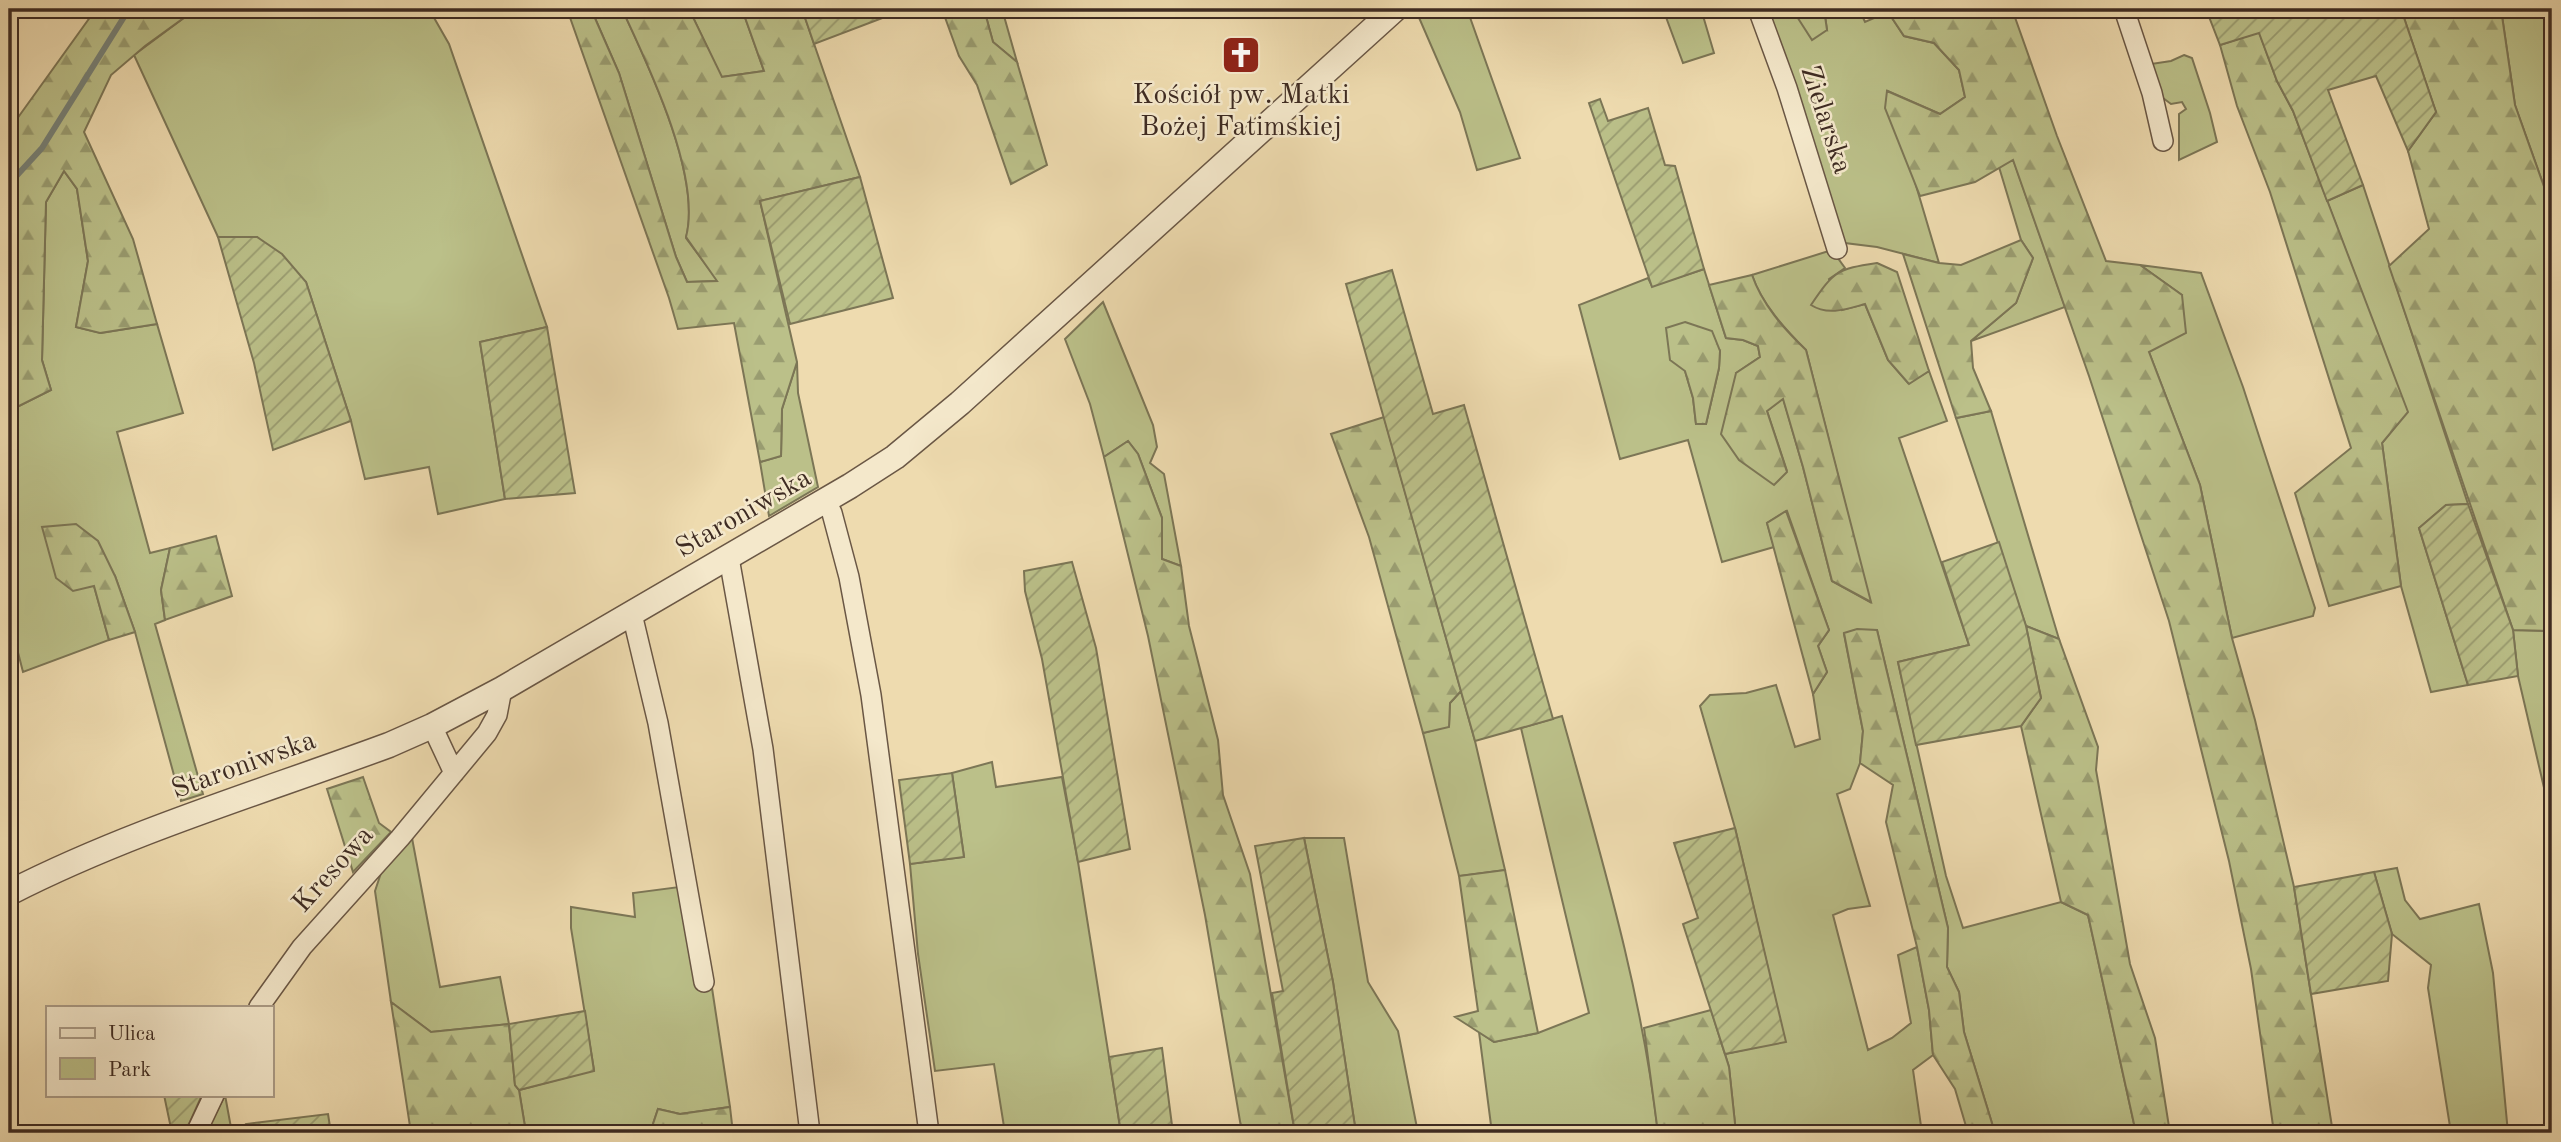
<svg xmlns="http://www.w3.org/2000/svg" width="2561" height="1142" font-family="'Old Standard TT',serif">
<defs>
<pattern id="forest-firs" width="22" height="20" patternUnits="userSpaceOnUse" patternTransform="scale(1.75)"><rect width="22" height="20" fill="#bbc089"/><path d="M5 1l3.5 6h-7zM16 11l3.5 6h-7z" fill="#999c70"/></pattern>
<pattern id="garden-furrows" width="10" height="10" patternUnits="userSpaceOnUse" patternTransform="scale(1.75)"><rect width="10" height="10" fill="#bbc089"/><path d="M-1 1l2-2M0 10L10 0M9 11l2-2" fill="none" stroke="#999c70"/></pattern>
</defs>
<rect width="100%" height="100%" fill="#eedbaf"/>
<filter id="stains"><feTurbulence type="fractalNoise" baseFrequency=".00286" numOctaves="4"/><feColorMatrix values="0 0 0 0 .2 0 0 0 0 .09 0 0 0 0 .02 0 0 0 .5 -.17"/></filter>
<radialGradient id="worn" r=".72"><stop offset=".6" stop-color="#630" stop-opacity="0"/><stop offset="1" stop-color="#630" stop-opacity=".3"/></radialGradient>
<!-- green -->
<path fill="#bbc089" stroke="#7c7656" stroke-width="2" fill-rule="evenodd" d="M196,9H429L449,44L547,327L480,342L505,499L438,514L429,467L365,479L351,421L306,282L257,237H218L134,55Z
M591,9H622C648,65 702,176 686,238L718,281L687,282L676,257L619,73Z
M689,9H742L764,71L721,77Z
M984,9H1002L1017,62L993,42Z
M1422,9H1467L1520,158L1477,170L1460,112L1417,13Z
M1663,9H1701L1714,53L1683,63Z
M1824,9H1859L1865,22L1888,12L1904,36L1934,43L1959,70L1965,97L1940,114L1888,91L1939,263L1877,247L1845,243L1769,16L1794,12L1827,30Z
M2501,9H2552V209L2515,105Z
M2184,55L2192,58L2210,113L2217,142L2179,160V114L2186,109L2182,102L2171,104L2163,98L2151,64L2171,61Z
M2013,159L2065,307L1971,341L2016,303L2033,258L2021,240L1999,167Z
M64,171L77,189L88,261L76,327L101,333L157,324L183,413L117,432L150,553L170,548L161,590L165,620L155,624L203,794L181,801L135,632L115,576L94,586L109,640L23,672L9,617V411L51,390L42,360L46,202Z
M2363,185L2468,504L2446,505L2419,528L2468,685L2431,692L2401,586L2382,443L2407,412L2327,201Z
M1832,250L1845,268L1829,279L1842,310L1865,304L1888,360L1908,383L1929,371L1947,421L1899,438L1969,645L1898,662L1946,876L1963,928L2061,902L2088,915L2136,1133H1995L1964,1032L1959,992L1947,967L1948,928L1877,630L1844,634L1863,731L1860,763L1850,789L1837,794L1870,906L1848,909L1833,915L1868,1050L1892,1038L1911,1023L1898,955L1917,947L1929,1010L1933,1055L1913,1070L1922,1133H1736L1729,1067L1725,1054L1785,1041L1735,828L1700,706L1710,695L1746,693L1776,685L1795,747L1820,739L1813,694L1827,672L1818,646L1829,630L1787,511L1767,523L1774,547L1722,562L1688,440L1620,459L1579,305L1648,278L1652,286L1704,269L1726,338L1743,340L1758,346L1760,357L1736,373L1787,471L1767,411L1783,398L1803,467L1832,581L1870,602L1806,350C1784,328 1762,304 1752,275ZM1720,351L1719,368L1706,424H1696L1693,398L1685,371Z
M2140,265L2201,273L2243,387L2315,608L2313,616L2232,638L2200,485L2149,352L2182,295Z
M1103,302L1153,425L1157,447L1150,463L1164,474L1181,566L1162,559V518L1138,454L1128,441L1104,457L1090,404L1065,339Z
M797,362L798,393L818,487L769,516L760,462L781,456L782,409Z
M1991,411L2059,639L2026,626L1956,418Z
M2513,630L2552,631V822L2518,676Z
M1461,691L1475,741L1505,870L1459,876L1423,733L1449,726L1450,703Z
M1562,716C1600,853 1642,991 1658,1133H1492L1479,1032L1494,1042L1538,1033L1589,1013L1521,728Z
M992,762L996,787L1062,777L1078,862L1121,1133H1005L994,1064L935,1071L918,954L910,864L964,857L952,773Z
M412,838L440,987L500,977L509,1024L431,1032L391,1002L375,891L381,873Z
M1304,838H1344L1368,982L1398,1031L1418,1133H1356L1333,982Z
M2397,868L2405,900L2420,919L2479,904L2493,973L2508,1133H2451L2428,988L2431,965L2392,934L2374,872Z
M679,887L697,987L712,988L730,1107L680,1114L658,1109L650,1133H526L519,1090L594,1070L571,928V907L635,917L633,893Z
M225,1095L232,1133H206Z"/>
<!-- forest -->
<path fill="url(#forest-firs)" stroke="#7c7656" stroke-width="2" d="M96,9H196L145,46L111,75L84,132L133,239L157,324L100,333L76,327L88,261L77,189L64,171L46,202L42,360L51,390L9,411V130Z
M567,9H591L619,73L676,257L687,282L717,281L686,237C702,176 648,65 622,9H689L722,77L764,71L742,9H802L860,177L760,201L797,362L782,409L781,456L760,462L734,323L678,329L669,298Z
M942,9H984L993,42L1017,62L1047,165L1011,184L977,85L959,56Z
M1766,9H1824L1827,30L1812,40L1794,12L1769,16Z
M1895,9H2012L2057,136L2106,261L2140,265L2182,295L2186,333L2149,352L2200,485L2232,638L2255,720L2294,887L2333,1133H2274L2251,969L2229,861L2169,621L2089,376L2013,160L1975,182L1920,196L1885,108L1887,91L1940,114L1965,97L1959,70L1934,43L1904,36L1888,12Z
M2401,9H2501L2515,105L2552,209V631L2513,630L2389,266L2429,229L2408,151L2436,112Z
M2259,32L2277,81L2293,111L2408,412L2382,443L2401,586L2329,606L2295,493L2351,448L2270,192L2237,106L2220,45Z
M2021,240L2033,258L2016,303L1971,341L1973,368L1991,411L1956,418L1903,254L1939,263L1961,265Z
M1877,263L1897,272L1929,371L1909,384L1888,360L1865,304C1847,309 1828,316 1811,305C1834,271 1837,269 1877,263Z
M1752,275C1762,304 1783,328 1806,350L1871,602L1832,581L1803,467L1783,399L1767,411L1787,472L1774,485L1739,460L1721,434L1736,373L1760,357L1758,346L1743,340L1726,338L1709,285Z
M1685,322L1712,331L1720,351L1719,368L1706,424H1696L1693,398L1685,371L1670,360L1666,328Z
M1384,417L1461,691L1450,703L1449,727L1423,733L1369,537L1331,434Z
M1128,441L1138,454L1162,518V559L1181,566L1189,626L1218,740L1223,795L1250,874L1295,1133H1242L1205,915L1148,636L1104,457Z
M1786,511L1829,630L1818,646L1827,672L1813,694L1767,523Z
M76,524L98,541L115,576L135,632L109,640L94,586L73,591L56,578L42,527Z
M216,536L232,596L165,620L161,590L170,548Z
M2026,626L2059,639L2098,747L2096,770L2130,964L2155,1038L2170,1133H2136L2088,915L2061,902L2021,726L2041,698Z
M1857,629L1877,630L1948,928L1947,967L1959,992L1964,1032L1995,1133H1968L1955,1089L1933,1055L1929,1010L1917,947L1886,822L1893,785L1860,763L1863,731L1844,633Z
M363,777L379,823L391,832L353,872L327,789Z
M1505,870L1538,1033L1494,1042L1455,1017L1478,1011L1459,876Z
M391,1002L431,1032L509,1024L515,1085L519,1090L526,1133H411Z
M1711,1010L1729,1067L1736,1133H1658L1644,1028Z
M730,1107L733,1133H650L658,1109L680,1114Z"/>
<!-- garden -->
<path fill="url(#garden-furrows)" stroke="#7c7656" stroke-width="2" d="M802,9H906L814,44Z
M2206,9H2350L2351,12L2356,9H2401L2436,112L2408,151L2376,76L2328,90L2363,185L2327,201L2293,111L2277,81L2259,33L2220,45Z
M1600,99L1608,121L1648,108L1665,165L1675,166L1704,269L1652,287L1589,103Z
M860,177L893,298L790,324L760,201Z
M218,237H257L282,254L306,282L351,421L273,450L254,363Z
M1392,270L1433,414L1464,405L1553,719L1475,741L1346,284Z
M547,327L575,493L505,499L480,342Z
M2468,504L2513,630L2518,676L2468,685L2419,528L2446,505Z
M1999,542L2026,626L2041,698L2021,726L1916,745L1898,662L1969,645L1942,562Z
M1072,562L1096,648L1130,849L1078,862L1042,659L1025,591L1024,571Z
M952,773L964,857L910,864L899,780Z
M1735,828L1786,1042L1725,1054L1683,924L1698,918L1674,843Z
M1304,838L1333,982L1356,1133H1295L1272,993L1283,991L1255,846Z
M2374,872L2392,934L2388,981L2311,994L2294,887Z
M585,1011L594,1071L519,1090L515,1085L509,1024Z
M1162,1048L1173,1133H1121L1109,1057Z
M164,1095H202L185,1133H172Z
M328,1114L331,1133H248L246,1124Z"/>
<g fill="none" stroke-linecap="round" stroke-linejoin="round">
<!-- stream -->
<path stroke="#768178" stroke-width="6" d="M9,184L42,148L129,9"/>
<!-- minor casing -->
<g stroke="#6a5745" stroke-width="22">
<path id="minor" d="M1758,9L1787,88L1837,249
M2124,9L2152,93L2163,141
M826,501L832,513L849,577L871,695L929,1133
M729,558L763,749L810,1133
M632,614L658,723L704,982
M432,726L454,773
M259,1007L302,947L400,838L487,733L497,715L502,689
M196,1133L214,1095"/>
</g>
<!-- tertiary casing -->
<g stroke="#6a5745" stroke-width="27">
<path id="tertiary" d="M9,893C130,831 262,792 389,745L432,726L502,689L850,486L895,457L960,403L1395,9"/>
</g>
<!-- minor -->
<use href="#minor" stroke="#f4e8cb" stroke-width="19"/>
<!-- tertiary -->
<use href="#tertiary" stroke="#f4e8cb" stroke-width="24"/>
</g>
<!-- icons -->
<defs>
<g id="church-square" transform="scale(2.0125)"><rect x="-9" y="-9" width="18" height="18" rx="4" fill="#8f2418" stroke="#f4e8cb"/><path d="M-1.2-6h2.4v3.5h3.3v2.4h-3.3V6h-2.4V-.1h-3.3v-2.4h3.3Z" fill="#fff"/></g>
</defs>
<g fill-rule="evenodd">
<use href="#church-square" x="1241" y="55"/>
</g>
<g text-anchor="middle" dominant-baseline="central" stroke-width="5" stroke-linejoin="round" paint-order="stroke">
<!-- poi labels -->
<g font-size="28" fill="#3e2b22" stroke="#f4e8cb">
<text x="1241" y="96">Kościół pw. Matki<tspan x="1241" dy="32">Bożej Fatimskiej</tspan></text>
</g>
<!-- street labels -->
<g font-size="28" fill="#3e2b22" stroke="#f4e8cb">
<text transform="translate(1825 120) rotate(72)">Zielarska</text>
<text transform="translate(744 514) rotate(-30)">Staroniwska</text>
<text transform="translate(244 766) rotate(-20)">Staroniwska</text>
<text transform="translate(334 870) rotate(-48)">Kresowa</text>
</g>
</g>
<!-- margin -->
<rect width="2561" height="1142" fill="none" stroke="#eedbaf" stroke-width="35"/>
<rect x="10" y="10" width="2540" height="1121" fill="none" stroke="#3e2b22" stroke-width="3.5"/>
<rect x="18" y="18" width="2526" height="1107" fill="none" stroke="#3e2b22" stroke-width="2"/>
<!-- legend -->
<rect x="46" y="1006" width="228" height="91" fill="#f4e8cb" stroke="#ab9c87" stroke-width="2"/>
<rect x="60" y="1028" width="35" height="10" fill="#f4e8cb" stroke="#ab9c87" stroke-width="2"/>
<text x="108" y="1040" font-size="21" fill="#3e2b22">Ulica</text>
<rect x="60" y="1058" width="35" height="21" fill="#bbc089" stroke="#ab9c87" stroke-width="2"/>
<text x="108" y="1076" font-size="21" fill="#3e2b22">Park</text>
<rect width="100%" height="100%" filter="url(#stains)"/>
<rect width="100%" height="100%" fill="url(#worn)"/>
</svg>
